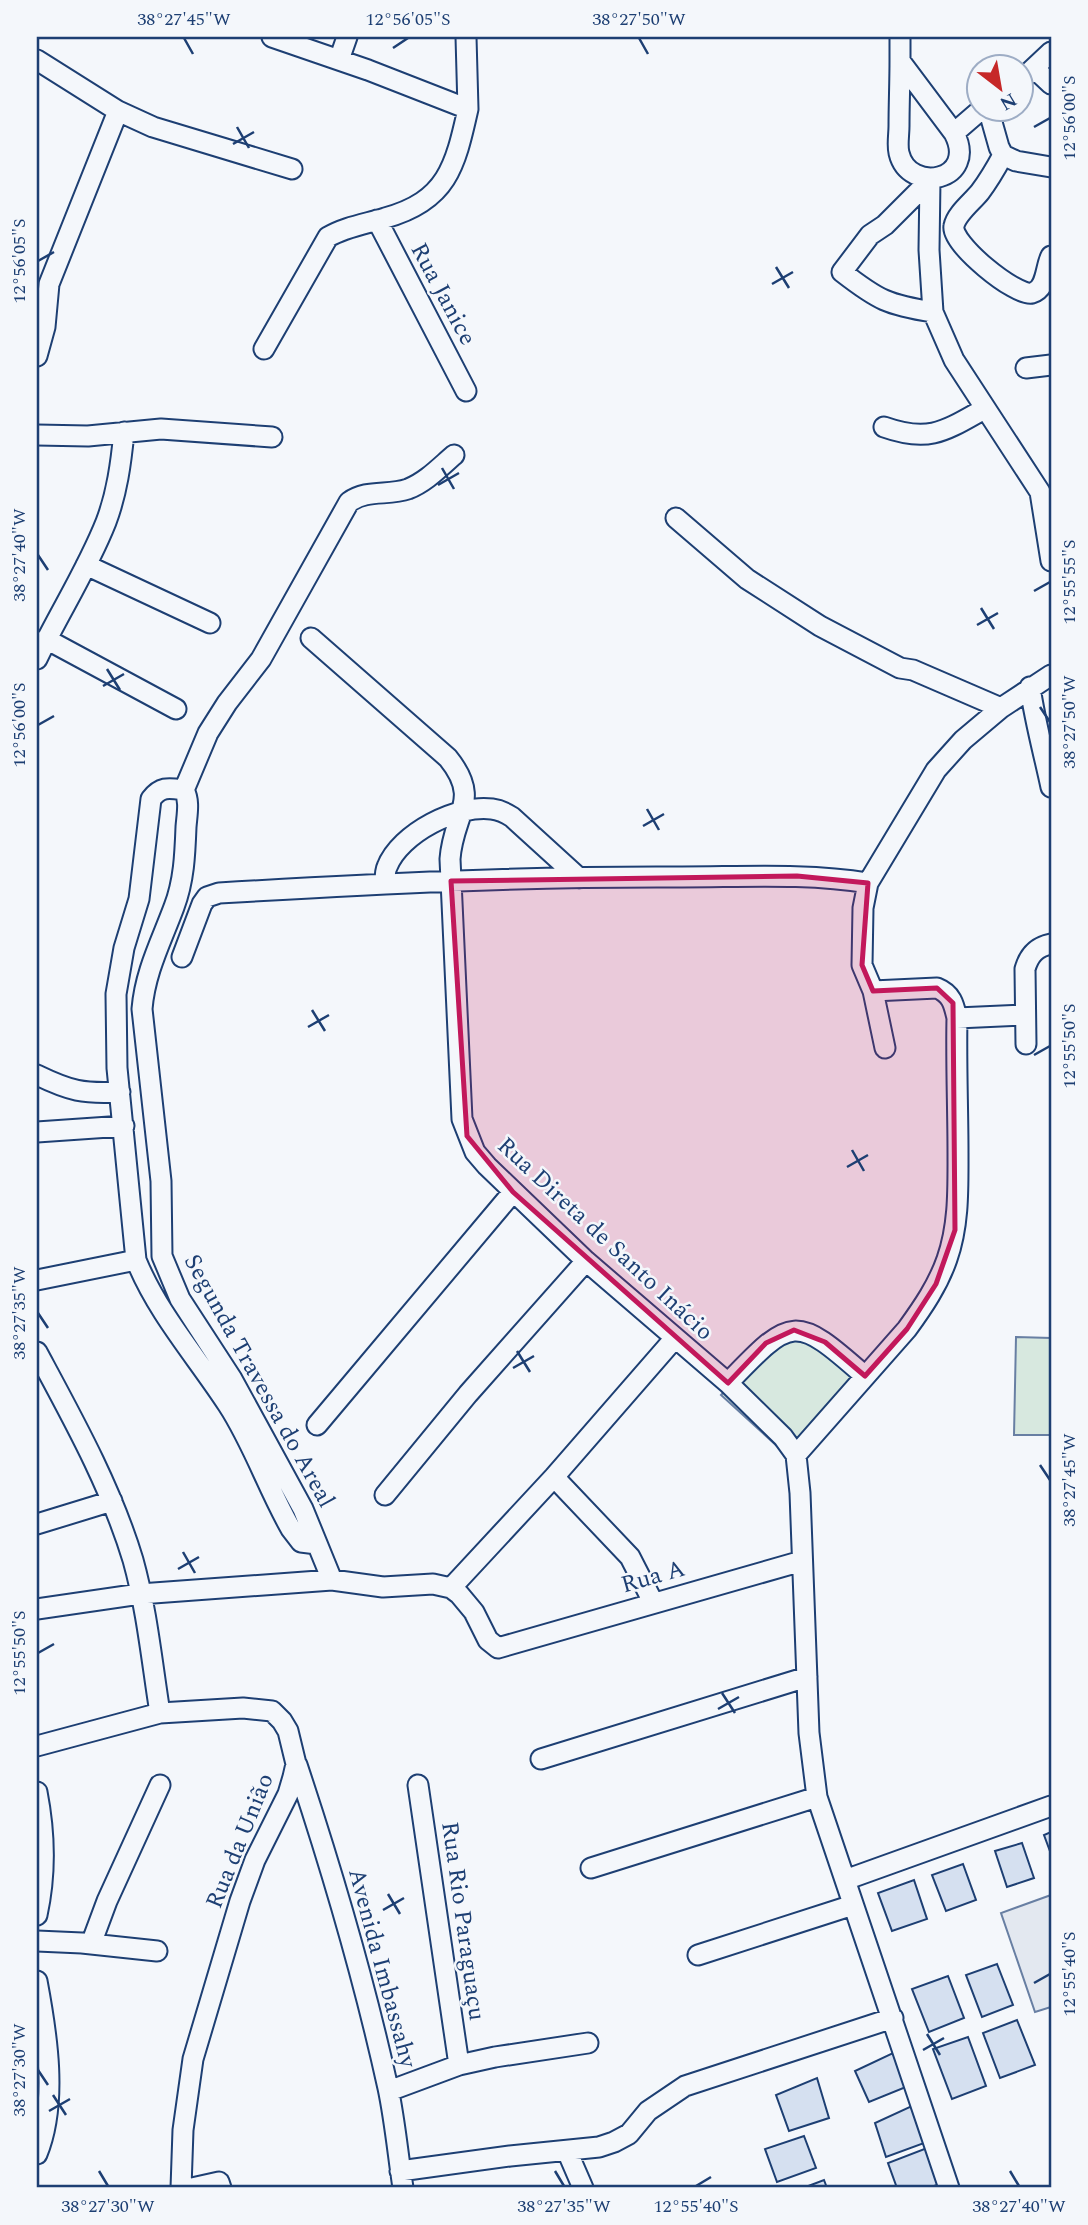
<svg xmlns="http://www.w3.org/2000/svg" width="1088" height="2225" font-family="Spectral,serif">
<rect width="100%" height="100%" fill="#f4f7fb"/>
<!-- green -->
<path fill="#d7e8df" stroke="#687fa3" stroke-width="2" d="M795,1335L816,1338L863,1381L789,1457L721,1395L767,1348Z
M1016,1337L1051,1338V1435H1014Z"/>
<!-- parking -->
<path fill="#e3e8f0" stroke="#687fa3" stroke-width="2" d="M1051,1895V2007L1035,2012L1001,1913Z"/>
<!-- building -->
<path fill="#d5e0f0" stroke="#1d3f73" stroke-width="2" d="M1051,1832V1854L1044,1835Z
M1022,1843L1034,1878L1007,1887L995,1851Z
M963,1864L976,1900L946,1911L932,1875Z
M914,1880L927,1919L892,1931L878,1893Z
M997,1964L1013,2005L982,2017L966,1975Z
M948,1976L964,2018L929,2032L912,1989Z
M1017,2020L1035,2065L1000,2078L983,2033Z
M968,2037L986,2086L952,2099L933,2049Z
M893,2053L906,2087L869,2102L855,2071Z
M817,2078L829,2118L789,2131L776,2095Z
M914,2105L927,2142L886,2157L875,2123Z
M804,2136L816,2168L777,2182L765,2149Z
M927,2148L940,2184L928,2188H897L888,2163Z
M824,2180L827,2188H803Z"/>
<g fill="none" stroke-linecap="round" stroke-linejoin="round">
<!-- minor casing -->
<g stroke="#1d3f73" stroke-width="23">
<path id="minor" d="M466,37L468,109
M900,37V61L954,133L983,108
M37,60L118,111L153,127L292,169
M339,60L347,37
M900,61C900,83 899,104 899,126C899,135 897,145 899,153C909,195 979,181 954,133
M1035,69L1051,84
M1021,80L1051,52
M988,108L999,147L1003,155
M1003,155C996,168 989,180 980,192C973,201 956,214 954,226C950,243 1016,297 1032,293C1047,289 1045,267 1051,256
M1003,155L1016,161L1051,167
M930,180L929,250L933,312L954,360L1040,492L1051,561
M930,180L885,225L870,235L842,272C878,300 888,305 933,312
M377,220L466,391
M264,349L328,237C345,227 365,224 385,218C447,201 455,167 468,109L368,70L272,37
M37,356L45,327L49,284L118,111
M1026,368L1051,365
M884,427C929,443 945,431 984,409
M37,435L88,436L161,429L272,437
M676,518L747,579L820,626L900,668L913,670L1001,708
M86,565L210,623
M311,638L448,758C482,800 453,814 450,859L462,1119L475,1152L487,1166L586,1261L728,1383L783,1437L796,1455L800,1493L809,1733L817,1797L949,2188
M46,639L176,709
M37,659C59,613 87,570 106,522C117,493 121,463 124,432
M1030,687C1035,722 1044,754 1051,787
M184,790L208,733L227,703L261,659L349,502C367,489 388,496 408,489C426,482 440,467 454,455
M385,883C385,878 385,871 387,867C400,833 458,804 492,809C500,810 506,813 512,817L579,878
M182,957L202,904L207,897L219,893C373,884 528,876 682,877C744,877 807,873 868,883
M957,1018L1024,1015
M1026,1044L1025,969C1029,955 1036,947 1051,944
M885,1048L873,991L862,965L863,908L868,883L936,770L963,740L1001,708L1051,675
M37,1075C70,1091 83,1094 120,1092
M37,1132L124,1126
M37,1280L136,1260
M37,1352C73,1419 111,1487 133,1560C147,1610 152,1663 160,1713
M728,1383C792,1316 795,1314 865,1376
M317,1425L513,1192
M796,1455L907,1329C923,1307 938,1285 947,1259C959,1225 958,1189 958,1153C958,1108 956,1063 957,1018C954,1005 952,994 937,988L873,991
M554,1477L630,1557L653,1602
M385,1495L468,1394L586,1261
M37,1524L112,1501
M317,1544L301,1542L291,1529C268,1489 253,1443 228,1405C196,1356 158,1314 136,1260L117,1068L116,994L124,948L139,899L151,799C161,786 169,788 184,790C190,801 187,814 186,827C185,854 184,881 174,907C161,942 145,972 142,1009L161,1181L162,1256L180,1299L232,1379L303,1509L332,1580
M451,1588L554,1477L675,1338
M37,1609L140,1594L332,1580L383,1587L433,1584L451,1588L459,1594L474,1612L488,1640L498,1648L802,1561
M37,1746L160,1713L243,1708L272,1711L282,1721L288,1731L296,1764L293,1777L288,1794L255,1860L240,1901L193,2059L183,2130L181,2188
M541,1759L807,1677
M297,1765C332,1870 364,1979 388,2088C395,2121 398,2155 403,2188
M418,1785L459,2065
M37,1792C45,1833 46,1874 37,1915
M591,1868L817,1797
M845,1880L1051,1806
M37,1941L82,1943L157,1951
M91,1944L107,1901L160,1785
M698,1955L853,1905
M37,1981C47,2034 58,2103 37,2154
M389,2091L459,2065L495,2057L588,2043
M567,2151L583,2188
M400,2171L510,2156L599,2147L614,2142L629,2134L648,2111L685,2086L893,2018
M192,2188L219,2182L221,2188"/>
</g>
<!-- minor -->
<use href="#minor" stroke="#f4f7fb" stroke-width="19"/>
</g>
<!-- marked area -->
<path fill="#c2185b" fill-opacity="0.2" stroke="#c2185b" stroke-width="5" stroke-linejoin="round" d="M797,876L868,883L862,965L873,991L937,988L953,1003L955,1230L936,1284L907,1329L865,1376L825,1342L794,1330L766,1343L728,1383L513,1192L467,1136L451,881Z"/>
<!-- ticks -->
<path fill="none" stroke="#1d3f73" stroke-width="2.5" d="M184,38L193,54M639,38L648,54M393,48L408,38M237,127L249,148M1034,127L1050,118M233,144L254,132M38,261L54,252M776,267L789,288M772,284L793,272M442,468L454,489M438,485L459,473M38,555L48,570M1034,591L1050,582M981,608L994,629M977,625L998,613M107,669L120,690M103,686L124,674M1040,707L1050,722M38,725L54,716M647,809L659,830M643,826L664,814M312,1010L325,1031M308,1027L329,1015M1034,1055L1050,1046M852,1150L864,1171M847,1167L868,1155M38,1313L48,1328M517,1351L530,1372M513,1368L534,1356M1040,1465L1050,1480M183,1552L195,1573M178,1569L199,1557M38,1653L54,1644M722,1693L735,1713M718,1709L739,1697M388,1894L400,1914M383,1910L404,1898M1034,1983L1050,1974M927,2034L940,2055M923,2050L944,2038M38,2070L48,2085M53,2095L66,2115M49,2111L70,2099M99,2171L108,2186M555,2171L564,2186M1010,2171L1019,2186M696,2186L711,2177"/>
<g text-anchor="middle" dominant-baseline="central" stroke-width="5" stroke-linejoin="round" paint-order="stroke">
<!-- street labels -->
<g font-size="24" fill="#1d3f73" stroke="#f4f7fb">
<text transform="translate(443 294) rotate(62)">Rua Janice</text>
<text transform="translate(605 1239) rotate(43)">Rua Direta de Santo Inácio</text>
<text transform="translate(259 1381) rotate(61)">Segunda Travessa do Areal</text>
<text transform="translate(653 1577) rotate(-16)">Rua A</text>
<text transform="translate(240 1841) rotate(-68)">Rua da União</text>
<text transform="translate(463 1921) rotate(82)">Rua Rio Paraguaçu</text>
<text transform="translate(382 1968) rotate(75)">Avenida Imbassahy</text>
</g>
</g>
<!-- border -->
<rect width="1088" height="2225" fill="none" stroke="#f4f7fb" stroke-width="77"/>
<!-- north arrow -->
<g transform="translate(1000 88) rotate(149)"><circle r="33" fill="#f4f7fb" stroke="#9eadc5" stroke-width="2"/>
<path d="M0-5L12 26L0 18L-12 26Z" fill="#c62828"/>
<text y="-10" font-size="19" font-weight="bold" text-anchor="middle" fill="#1d3f73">N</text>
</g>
<rect x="38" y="38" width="1012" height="2148" fill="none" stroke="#1d3f73" stroke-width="2.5"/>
<g font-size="18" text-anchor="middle" fill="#1d3f73">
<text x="184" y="25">38°27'45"W</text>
<text x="408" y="25">12°56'05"S</text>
<text x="639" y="25">38°27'50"W</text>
<text transform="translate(1069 118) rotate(-90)" y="6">12°56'00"S</text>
<text transform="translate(19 261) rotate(-90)" y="6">12°56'05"S</text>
<text transform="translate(19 555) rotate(-90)" y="6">38°27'40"W</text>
<text transform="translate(1069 582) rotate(-90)" y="6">12°55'55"S</text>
<text transform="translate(1069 722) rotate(-90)" y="6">38°27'50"W</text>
<text transform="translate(19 725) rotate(-90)" y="6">12°56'00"S</text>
<text transform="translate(1069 1046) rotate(-90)" y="6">12°55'50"S</text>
<text transform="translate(19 1313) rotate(-90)" y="6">38°27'35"W</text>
<text transform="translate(1069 1480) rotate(-90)" y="6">38°27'45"W</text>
<text transform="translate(19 1653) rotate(-90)" y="6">12°55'50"S</text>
<text transform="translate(1069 1974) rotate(-90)" y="6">12°55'40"S</text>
<text transform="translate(19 2070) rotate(-90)" y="6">38°27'30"W</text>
<text x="108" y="2212">38°27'30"W</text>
<text x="564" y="2212">38°27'35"W</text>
<text x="696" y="2212">12°55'40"S</text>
<text x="1019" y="2212">38°27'40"W</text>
</g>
</svg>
